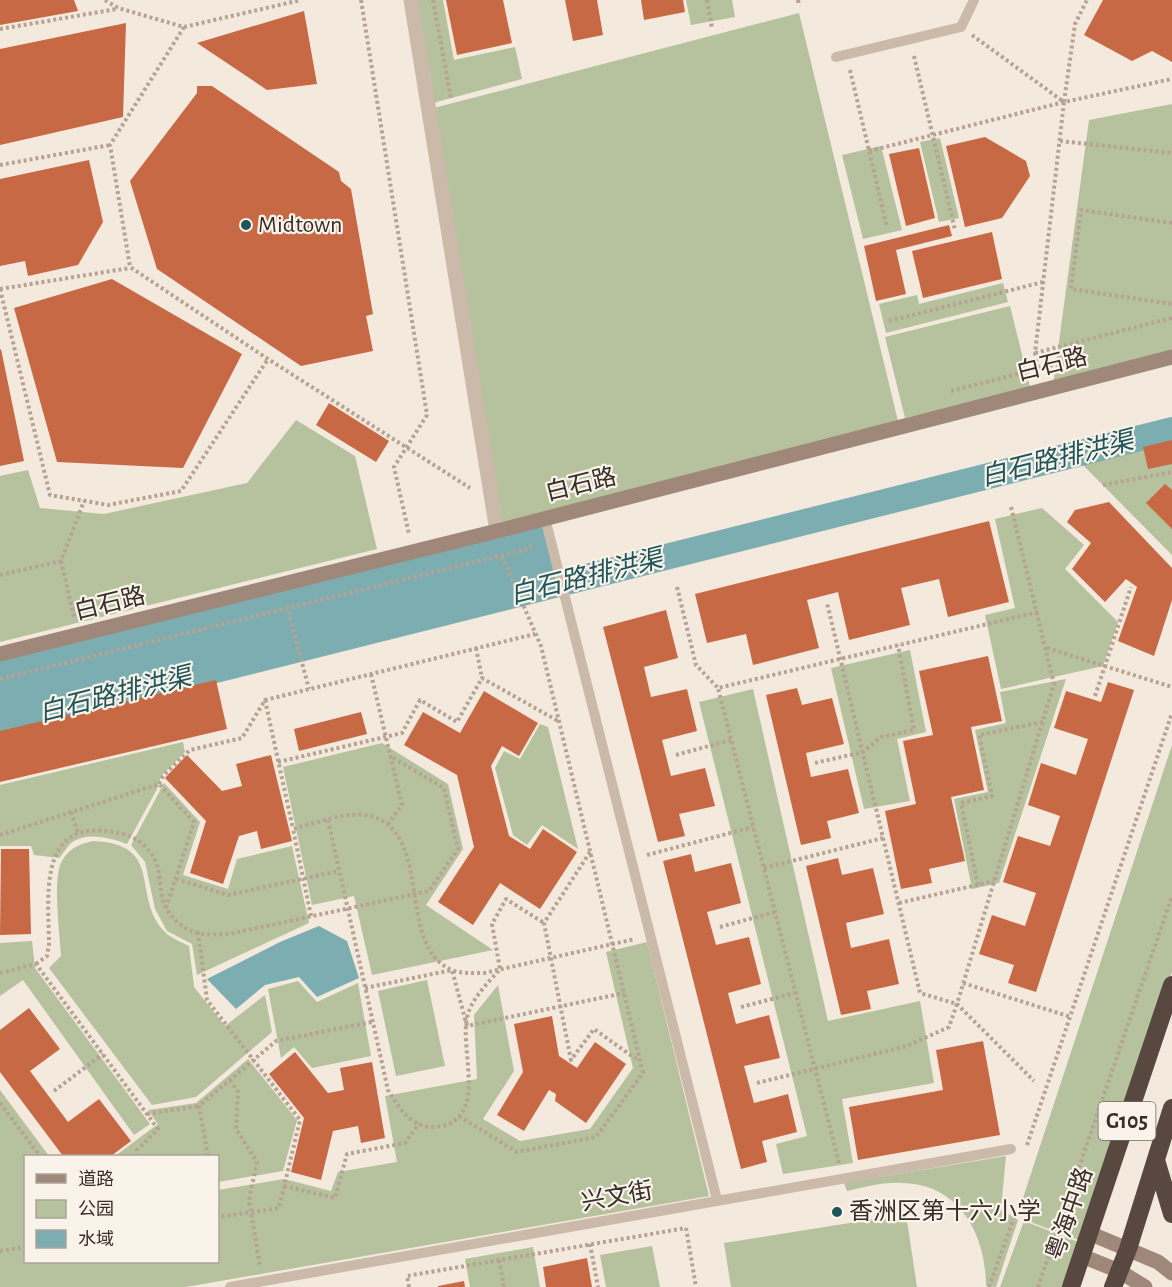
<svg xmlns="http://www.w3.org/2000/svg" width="1172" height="1287" font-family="'Alegreya Sans','Noto Sans SC',sans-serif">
<rect width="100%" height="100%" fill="#f3e9dd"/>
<!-- green -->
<path fill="#b5c29d" d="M416,0H443L454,60L515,47L522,79L433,103Z
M686,0H732L735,17L691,25Z
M799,13L899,425L499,529L430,109Z
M1172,104V355L1053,386L1089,120Z
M940,138L959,218L939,222L920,142Z
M881,146L902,230L863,239L842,155Z
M1003,283L1008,302L886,333L879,304L917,295L919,304Z
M1010,306L1030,387L905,418L885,337Z
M296,420L355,456L377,549L0,642V476L28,470L40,508L104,514L247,483Z
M1172,431V555L1074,456Z
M1042,508L1084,545L1065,569L1118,622L1103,666L1001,689L985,615L1015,608L995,519Z
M910,650L926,732L897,739L910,801L864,809L831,668Z
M1066,679L999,883L972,889L954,799L988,792L975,730L1006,723L1000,692Z
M753,689L828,1021L920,1001L934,1083L842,1099L853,1163L783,1174L776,1144L807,1136L699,702Z
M540,724L548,727L578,849L542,825L527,845L513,835L495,768L504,751L520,759Z
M183,742L185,752L161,776L157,789L127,844C111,838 87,831 71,843C67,847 63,854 59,858L34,855L31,846H0V785Z
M382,743L448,784L463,849L426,905L493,950L372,975L354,896L312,905L283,767Z
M1172,745V972L1082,1241L1033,1223L1019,1210Z
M164,783L200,822L183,875L228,889L237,859L292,846L309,923L197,975L192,944L167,931L155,909L145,862L131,845Z
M93,841C166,844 130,896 165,932C171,938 181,942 189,946L194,987L225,1026L265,995L272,1032L196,1097L152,1105L49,968L61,956C60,935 52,877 62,861C69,848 80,844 93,841Z
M32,941L35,968L150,1124L134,1135L23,980L0,996V943Z
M647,942L709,1196L186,1287H0V1090L49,1156H26V1262H218V1190L284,1179L331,1191L338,1172L397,1162L385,1096L477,1079L474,1015L498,985L514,1071L483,1119L520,1141L590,1129L633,1068L606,952Z
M427,980L445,1066L396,1076L378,991Z
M298,981L317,1002L358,983L371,1056L312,1068L294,1047L281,1058L268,989Z
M248,1059L297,1120L283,1171L218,1182V1156H115L158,1124L148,1110L196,1103Z
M1006,1156L1001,1209L1018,1220L996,1287L986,1286C986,1235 960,1184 902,1183C883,1182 865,1187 847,1191L844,1183Z
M906,1214L917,1287H731L724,1243Z
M1024,1221L1081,1243L1066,1287H1000Z
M652,1246L660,1287H606L600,1255Z
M533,1247L540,1287H470L465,1259Z"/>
<!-- water -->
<path fill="#7cadb1" d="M544,518L561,582L0,723V655Z
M319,926L347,941L359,978L317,997L299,977L265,985L236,1009L207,979L280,942Z"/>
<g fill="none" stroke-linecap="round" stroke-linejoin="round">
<!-- canal -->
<path stroke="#7cadb1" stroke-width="26" d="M0,724L1172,430"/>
</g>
<!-- building -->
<path fill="#c86946" d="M0,0H74L78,11L0,25Z
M446,0H503L512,43L457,55Z
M565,0H597L603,35L573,41Z
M641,0H683L685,12L644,20Z
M1103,0H1172V62L1152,51L1132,61L1084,35Z
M304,11L317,84L267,90L197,43Z
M126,23L123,117L0,145V49Z
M197,86H212L339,172L341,181L351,189L373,314L366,316L373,351L301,366L157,269L130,181L197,93Z
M985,137L1026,161L1030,176L1002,218L965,227L946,146Z
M919,148L935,218L906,226L889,154Z
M89,160L103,222L78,265L28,276L25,261L0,266V179Z
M949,225L952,236L896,250L906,294L876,301L864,246Z
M992,232L1002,279L923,298L912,251Z
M112,279L242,354L183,468L57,462L14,308Z
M1,349L24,461L0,466V350Z
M329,403L389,441L376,462L316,425Z
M1172,440V464L1148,469L1143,447Z
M1165,484L1172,490V529L1146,503Z
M1109,502L1172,568V600L1154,656L1118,641L1137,587L1126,579L1105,602L1072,569L1091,543L1067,522L1075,510Z
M989,521L1009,602L948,617L939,579L901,588L910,625L849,640L838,592L807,600L819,648L753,665L746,634L707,643L695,594Z
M666,610L678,658L644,667L651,697L687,689L697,731L662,740L671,776L705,768L715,806L679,814L685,836L658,842L603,627Z
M988,656L1002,721L971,727L984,790L951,797L965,861L929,869L932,883L901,889L885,811L916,804L903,741L933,735L919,671Z
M216,680L227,729L0,782V731Z
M1108,682L1134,690L1036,992L1008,983L1014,965L979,954L992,915L1025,926L1036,893L1003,882L1018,836L1050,846L1060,816L1028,805L1041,763L1076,775L1088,739L1054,728L1066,691L1101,702Z
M797,688L802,705L832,698L844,744L806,753L811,777L848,769L859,813L827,821L831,838L801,845L766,695Z
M484,691L538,723L519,756L502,746L491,766L509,836L530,849L543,829L577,852L540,909L500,883L473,925L438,902L474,847L457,775L404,745L423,712L460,733Z
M361,712L367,734L299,751L294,729Z
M187,755L222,791L242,786L236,764L271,755L292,841L261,849L257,831L239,836L223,884L190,873L206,821L165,778Z
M1,849H29L31,934L0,935Z
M691,854L695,872L731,863L741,903L707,912L716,945L749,937L761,984L728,993L736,1024L769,1015L780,1058L744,1066L754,1103L788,1094L797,1132L762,1141L767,1162L741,1169L663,861Z
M838,858L842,875L873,868L884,914L846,923L851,948L889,939L899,984L867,991L871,1009L841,1015L806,866Z
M29,1008L60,1049L30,1071L68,1122L99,1099L131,1141L111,1156H63L0,1072V1030Z
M552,1016L559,1056L577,1068L595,1042L626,1064L586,1123L555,1101L556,1094L549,1090L524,1131L497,1115L523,1072L514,1024Z
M983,1041L1000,1135L858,1160L849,1107L943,1090L936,1050Z
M295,1052L328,1093L344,1090L340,1068L372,1062L385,1138L361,1143L358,1126L333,1131L321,1180L291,1172L304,1118L269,1074Z
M587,1258L592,1287H546L543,1267Z
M464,1281L465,1287H438V1286Z"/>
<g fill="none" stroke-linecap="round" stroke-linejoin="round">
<!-- path -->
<path stroke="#b7a393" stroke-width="4" stroke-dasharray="3 3" stroke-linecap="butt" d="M105,0L118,8L184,27L301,0
M361,0L427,415L394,467L409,534
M433,0L451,98
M707,0L712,28
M798,0L799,6
M184,27L110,145L130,267L268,359L470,488
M0,29L117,9
M972,35L1064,102L1035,353L1038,369
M914,56L955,230
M850,70L887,227
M1064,102L1075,24L1087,0
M1060,141L1172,153
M869,151L1064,102L1172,79
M0,165L110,145
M1172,223L1081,210L1071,289L1172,304
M0,289L50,495L108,505L181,491L268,359
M0,289L130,268
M889,321L1043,282
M1035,353L1172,318
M951,391L1081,358
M1103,485L1172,472
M1011,507L1054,684L957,1004L1034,1081
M61,561L74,617
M0,575L61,561L84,501
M677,587L696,665L718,688
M287,606L309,689
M476,648L482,678
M1047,648L1172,687
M371,674L402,805L388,824
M0,679L528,549L534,544
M1095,696L1131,587
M265,700L293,829
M676,755L731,740
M278,762L402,733L420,700L457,722L482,678L558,721
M815,763L863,752L881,737L914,730L898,645
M159,784L163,776L190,750L242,738L265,700L535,634
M71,812L78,833
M328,820L388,1090C398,1106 410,1127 432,1127C493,1125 457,1047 468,1014C473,997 489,982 500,969L492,924L506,899L544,923
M0,835L159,784L194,822L166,908
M590,852L544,923L571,1060L594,1029L639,1061
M647,855L753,827
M764,868L883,838
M176,879L228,895L339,871
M978,885L961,803L992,796L979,735L1043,722
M899,903L994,881
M311,916L293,829C317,823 350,809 374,817C433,837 396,947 452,970C462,974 473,973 484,973L635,939
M720,927L775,912
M198,932L207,1000L300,1120L279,1208L218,1217
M36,964L47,956L49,944C49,900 37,823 106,831C126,833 141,838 152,855C167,877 151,902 181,925C195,937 217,935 234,933L429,891L458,849L444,788L390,756
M0,973L36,964L158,1129L137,1150L138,1156
M963,983L1071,1017
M365,988L452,970L467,1026L624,993
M741,1007L795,993
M230,1080L238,1092L236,1129L257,1162L249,1200L260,1266
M757,1083L907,1046L949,1027L957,1004L920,993L827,603
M54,1091L103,1054
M0,1103L40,1156
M147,1114L199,1106
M459,1116L517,1152L596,1137L643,1073L541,646L501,554
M1027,1145L1172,713
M208,1156L199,1106L276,1041L372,1022
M839,1163L718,688L1038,612
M284,1186L335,1198L347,1154L405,1143L419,1123
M686,1228L696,1287
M590,1244L598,1287
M0,1251L26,1247
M499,1260L504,1287
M409,1287L407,1276L686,1228
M989,1287L1016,1212
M1038,1287L1172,896"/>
<!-- lane -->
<path stroke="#cbb9a9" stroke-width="10" d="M836,57L961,27L974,0
M545,518L717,1200
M230,1287L1011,1149"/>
<!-- street -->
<path stroke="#cbb9a9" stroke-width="15" d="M411,0L497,531"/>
<!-- secondary -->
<path stroke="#9f887a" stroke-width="15" d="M0,654L497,531L1172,357
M1089,1233L1158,1262L1172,1273
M1082,1256L1119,1271L1145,1287"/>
<!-- highway -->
<path stroke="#594840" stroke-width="18" d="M1156,1160L1172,1214
M1071,1287L1172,985
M1113,1287L1128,1249L1172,1108"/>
</g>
<!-- markers -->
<g fill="#1d555b" stroke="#faf3ea" stroke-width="2">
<circle cx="246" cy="225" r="6"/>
<circle cx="837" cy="1212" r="6"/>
</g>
<g text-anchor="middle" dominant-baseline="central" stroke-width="4.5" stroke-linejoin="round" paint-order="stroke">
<!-- shield labels -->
<rect fill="#faf3ea" stroke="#726963" stroke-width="1.5" x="1098.5" y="1102" width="57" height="38" rx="4.5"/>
<g font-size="22" font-weight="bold" fill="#382e29">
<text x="1127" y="1121">G105</text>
</g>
<!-- poi labels -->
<g font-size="24" fill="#382e29" stroke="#faf3ea" text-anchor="start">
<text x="258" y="225">Midtown</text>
<text x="849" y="1212">香洲区第十六小学</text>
</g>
<!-- street labels -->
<g font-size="24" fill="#382e29" stroke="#faf3ea">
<text transform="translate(1052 365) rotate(-14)">白石路</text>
<text transform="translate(581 485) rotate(-14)">白石路</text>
<text transform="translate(110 604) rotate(-14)">白石路</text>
<text transform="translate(617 1197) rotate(-10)">兴文街</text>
<text transform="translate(1070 1214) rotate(-71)">粤海中路</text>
</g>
<!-- water labels -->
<g font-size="26" font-style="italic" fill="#1d555b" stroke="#faf3ea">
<text transform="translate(1057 459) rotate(-14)">白石路排洪渠</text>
<text transform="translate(586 577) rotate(-14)">白石路排洪渠</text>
<text transform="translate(115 695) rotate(-14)">白石路排洪渠</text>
</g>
</g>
<!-- legend -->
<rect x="24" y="1155" width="195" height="108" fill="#faf3ea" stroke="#aca49d" stroke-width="1.5"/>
<rect x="36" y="1174" width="30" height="9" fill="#9f887a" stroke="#aca49d" stroke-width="1.5"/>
<text x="78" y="1185" font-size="18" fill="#382e29">道路</text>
<rect x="36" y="1200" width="30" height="18" fill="#b5c29d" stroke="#aca49d" stroke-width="1.5"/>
<text x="78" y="1215" font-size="18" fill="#382e29">公园</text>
<rect x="36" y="1230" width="30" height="18" fill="#7cadb1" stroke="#aca49d" stroke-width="1.5"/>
<text x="78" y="1245" font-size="18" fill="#382e29">水域</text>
</svg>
